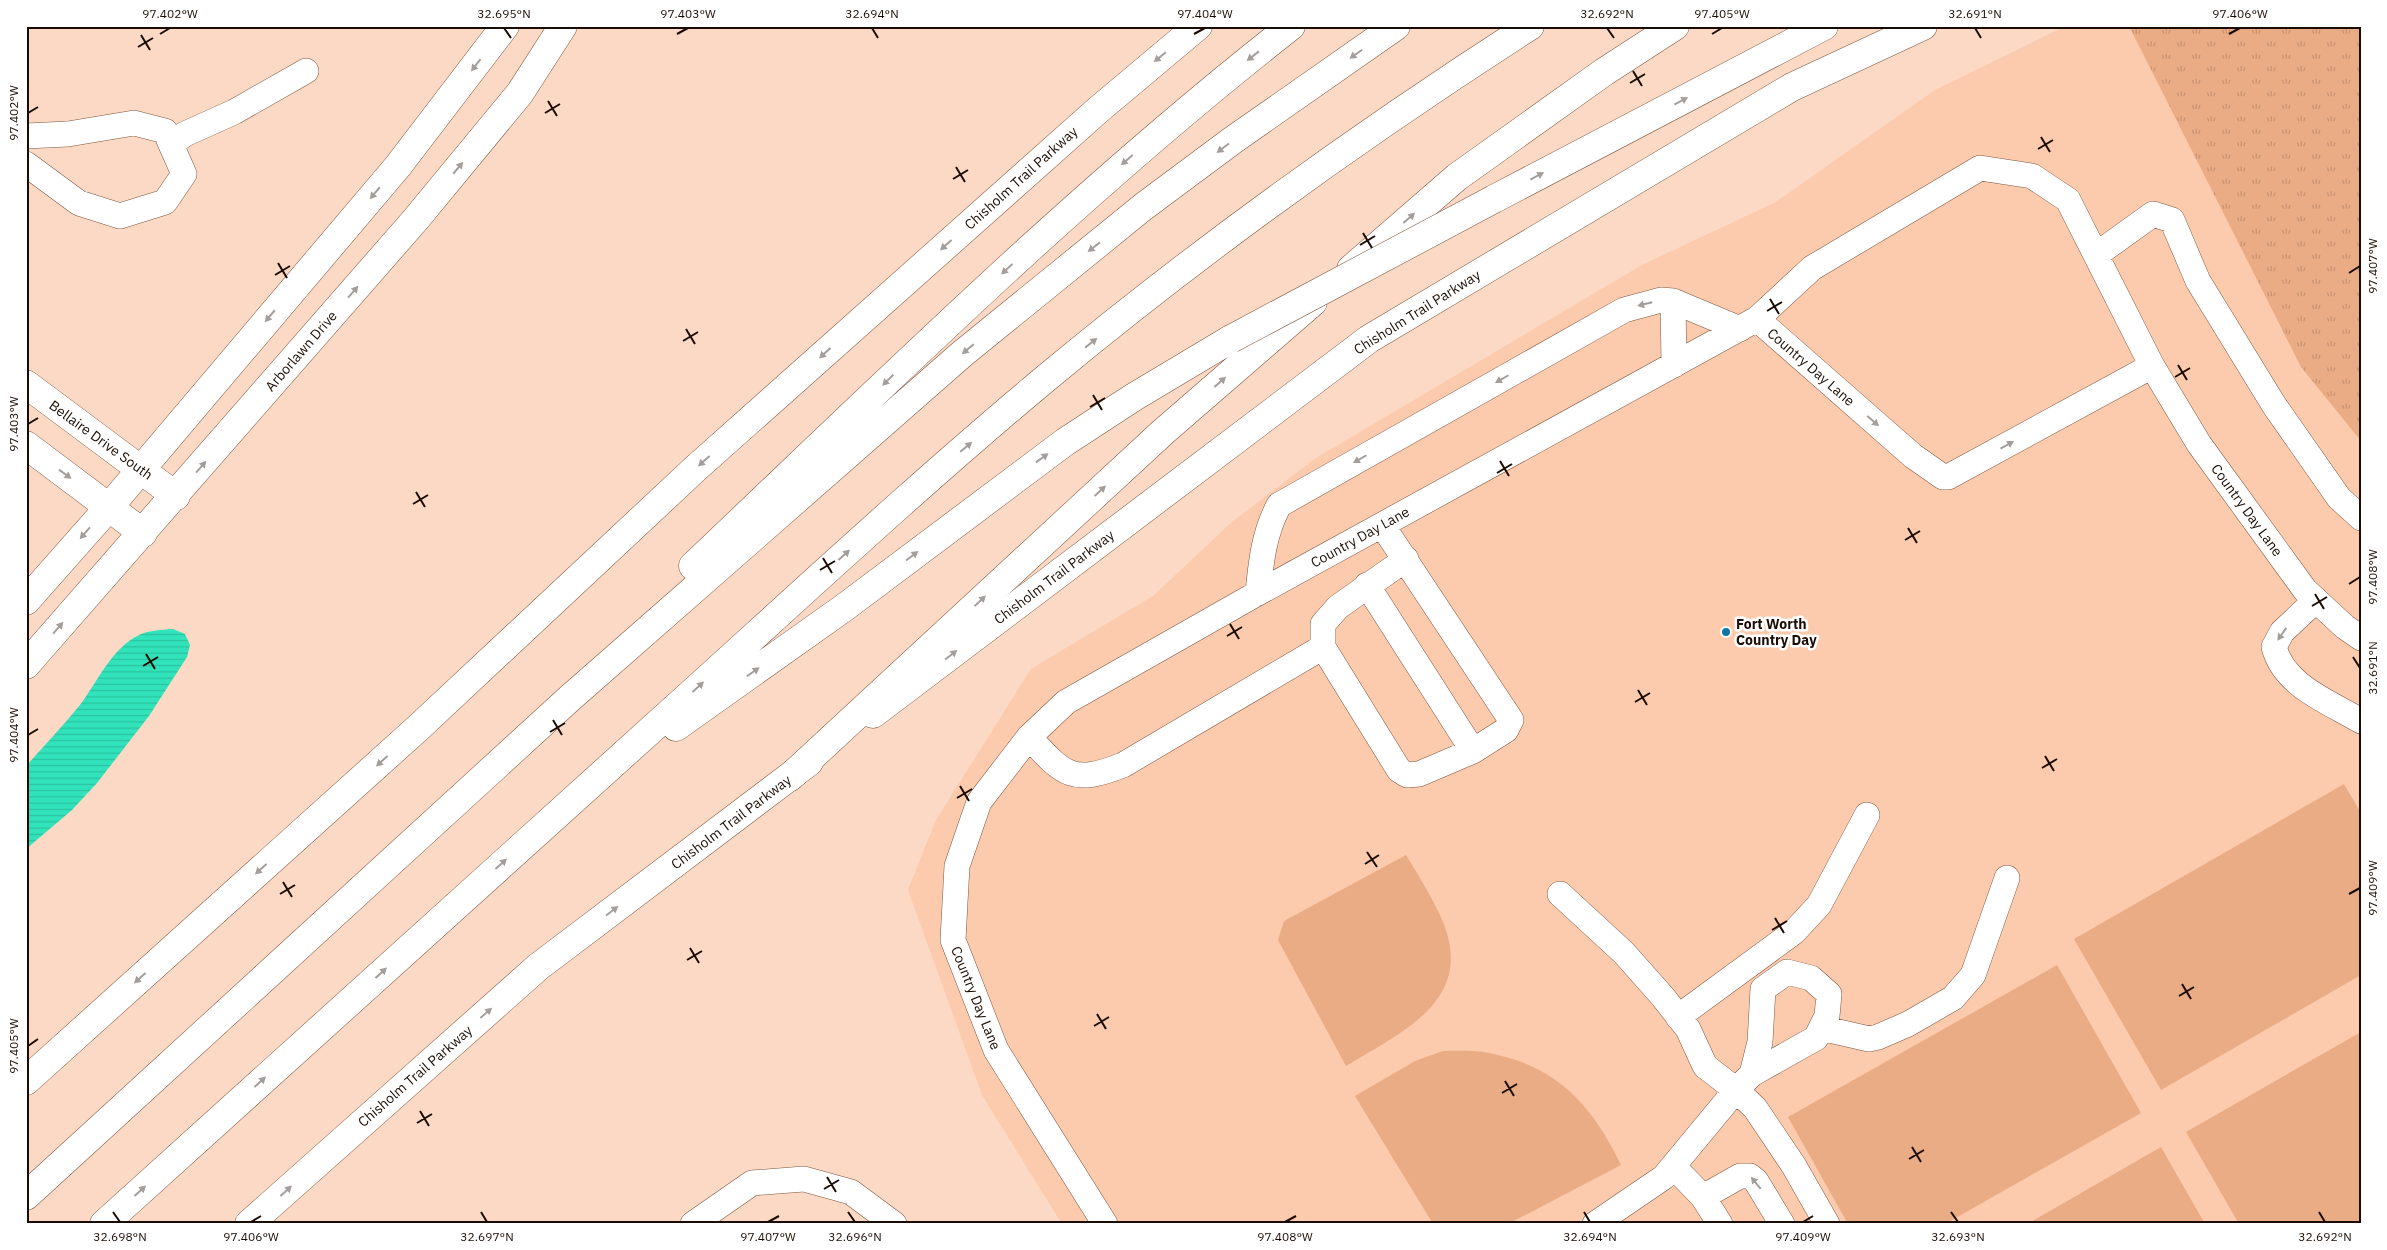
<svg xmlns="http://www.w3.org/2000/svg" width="2387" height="1250" font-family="'IBM Plex Sans',sans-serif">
<defs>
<pattern id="park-tufts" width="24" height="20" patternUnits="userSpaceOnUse" patternTransform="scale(1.25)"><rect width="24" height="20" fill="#eaac85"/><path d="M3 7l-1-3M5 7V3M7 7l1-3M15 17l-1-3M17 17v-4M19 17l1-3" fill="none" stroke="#c89371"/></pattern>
<pattern id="water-rules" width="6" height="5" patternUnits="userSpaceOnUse" patternTransform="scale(1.25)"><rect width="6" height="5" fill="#31e3bb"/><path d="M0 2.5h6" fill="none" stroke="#2bc29f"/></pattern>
</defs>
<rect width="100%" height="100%" fill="#fbd9c4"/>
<!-- built -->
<path fill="#fccaac" d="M2066,26H2361V1224H1062L982,1095L908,890L936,820L1031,669L1153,596L1232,522L1316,458L1642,265L1776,202L1935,90Z"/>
<!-- grass -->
<path fill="#eaac85" d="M2344,784L2361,813V975L2161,1090L2074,939Z
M1406,855C1417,873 1429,892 1438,911C1481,997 1407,1029 1346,1066L1278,940L1284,921Z
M2057,965L2141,1113L1945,1224H1848L1788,1117Z
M2361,1032V1224H2239L2186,1132Z
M1443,1051C1458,1051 1474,1050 1489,1053C1557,1066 1592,1105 1621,1165L1508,1224H1433L1355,1096L1415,1061Z
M2161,1147L2205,1224H2027Z"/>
<!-- park -->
<path fill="url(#park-tufts)" d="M2129,26H2361V441L2301,367Z"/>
<!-- water -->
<path fill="url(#water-rules)" d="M173,629L185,634L190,645L187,657L149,716L97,783L72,810L26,849V766C44,746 63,726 80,705C98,681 111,649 139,635C150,630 162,630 173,629Z"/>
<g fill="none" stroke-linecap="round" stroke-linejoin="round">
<!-- minor casing -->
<g stroke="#7c5741" stroke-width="26">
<path id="minor" d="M26,136L68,134L134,123L165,131L184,174L165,202L120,216L79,203L26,164
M171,144L185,134L234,112L306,71
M2096,255L2153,214L2172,220L2198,281L2274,405L2339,498L2361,518
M1673,301L1674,365
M1757,319L1913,456L1943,477H1948L2152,366
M1382,525L1511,720L1506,730L1473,751L1419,774L1407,775L1399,770L1323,647V624L1338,607L1406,559
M1367,585L1473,751
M1258,593C1261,561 1264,533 1279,505L1624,310L1661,300L1673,301L1740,329
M2316,600L2282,632L2274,647C2284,686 2329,702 2361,721
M1029,737C1064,775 1072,785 1123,765L1323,647
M1560,894L1624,953L1663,997L1688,1029L1705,1066L1736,1090L1755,1108L1794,1166L1827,1224
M1678,1017L1794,932L1819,905L1867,815
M1821,1028L1869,1039L1878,1037L1908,1024L1953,998L1973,975L2007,878
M1673,1166L1703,1197L1720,1224
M1703,1197L1740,1176H1750L1756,1181L1782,1224
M693,1224L752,1183L804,1179L851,1192L894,1224
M1105,1224L996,1050L953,940L957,866L979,802L1029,737L1066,702L1258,593L1757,319L1812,268L1980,168L2032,176L2068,200L2152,366L2199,444L2305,590L2345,627L2361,638
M1595,1224L1664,1177L1736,1090L1752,1074L1816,1038L1827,1016L1829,994L1811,978L1787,972L1763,989L1760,1042L1752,1074"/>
</g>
<!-- major casing -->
<g stroke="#7c5741" stroke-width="29">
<path id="major" d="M26,384L176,496
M26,445L143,533
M26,601L110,506L398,166L505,26
M26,665L416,219L520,93L563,26
M873,714L1369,339L1792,87L1923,26
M26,1081L418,728L696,468L1098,110L1198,26
M249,1224L538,967L809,762"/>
</g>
<!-- highway casing -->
<g stroke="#7c5741" stroke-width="29">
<path id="highway" d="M1494,199L1824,26
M1351,269L1457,177L1604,72L1675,26
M693,566C888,381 1079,192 1291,26
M676,727L845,607L1065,442L1134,397L1231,339
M790,777L1163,432L1313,302
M26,1196L570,698L962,354L1143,207L1233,140L1396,26
M104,1224C294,1052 484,880 674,709C797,598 918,485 1045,379C1199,251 1362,134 1530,26"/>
</g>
<!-- minor -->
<use href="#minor" stroke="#fff" stroke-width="25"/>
<!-- major -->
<use href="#major" stroke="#fff" stroke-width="28"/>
<!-- highway -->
<use href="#highway" stroke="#fff" stroke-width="28"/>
<!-- highway-bridge casing -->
<g stroke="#7c5741" stroke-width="29" stroke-linecap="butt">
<path id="highway-bridge" d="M1231,339L1494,199"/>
</g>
<!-- highway-bridge -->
<use href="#highway-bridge" stroke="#fff" stroke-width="28"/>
</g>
<!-- one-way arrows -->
<defs><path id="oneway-solid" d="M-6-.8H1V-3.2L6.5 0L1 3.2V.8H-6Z" transform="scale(1.25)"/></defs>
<g fill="#a39e9b">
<use href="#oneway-solid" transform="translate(1356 54) rotate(145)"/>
<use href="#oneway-solid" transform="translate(1253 56) rotate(142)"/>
<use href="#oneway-solid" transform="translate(1160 57) rotate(141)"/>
<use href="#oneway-solid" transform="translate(476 65) rotate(128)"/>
<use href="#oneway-solid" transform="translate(1681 101) rotate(-28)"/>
<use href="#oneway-solid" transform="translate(1223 148) rotate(143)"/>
<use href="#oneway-solid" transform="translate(1127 160) rotate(139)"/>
<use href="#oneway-solid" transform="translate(458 168) rotate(-50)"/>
<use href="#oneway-solid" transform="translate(1537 176) rotate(-28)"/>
<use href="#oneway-solid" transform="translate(375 193) rotate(130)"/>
<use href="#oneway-solid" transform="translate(1409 218) rotate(-41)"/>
<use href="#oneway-solid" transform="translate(946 245) rotate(138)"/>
<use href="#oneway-solid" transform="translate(1094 247) rotate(142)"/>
<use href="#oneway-solid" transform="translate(1007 269) rotate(137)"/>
<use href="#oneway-solid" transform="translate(353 292) rotate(-49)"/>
<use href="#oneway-solid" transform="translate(1645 304) rotate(166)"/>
<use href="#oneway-solid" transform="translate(270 316) rotate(130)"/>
<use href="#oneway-solid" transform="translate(1091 343) rotate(-38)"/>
<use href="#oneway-solid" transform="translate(968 349) rotate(140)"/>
<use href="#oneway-solid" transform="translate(825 353) rotate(138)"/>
<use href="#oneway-solid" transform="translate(1502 379) rotate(150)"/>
<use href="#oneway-solid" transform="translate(888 380) rotate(136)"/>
<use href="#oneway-solid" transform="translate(1220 382) rotate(-41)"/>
<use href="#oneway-solid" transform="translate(1873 421) rotate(41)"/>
<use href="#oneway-solid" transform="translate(2007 445) rotate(-29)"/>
<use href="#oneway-solid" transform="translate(966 447) rotate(-40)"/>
<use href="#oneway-solid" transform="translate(1042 458) rotate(-36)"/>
<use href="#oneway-solid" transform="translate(1360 459) rotate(150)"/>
<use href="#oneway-solid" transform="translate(704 461) rotate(138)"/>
<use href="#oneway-solid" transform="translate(201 467) rotate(-49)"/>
<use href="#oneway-solid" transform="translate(65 474) rotate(36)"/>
<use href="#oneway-solid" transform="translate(1100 491) rotate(-43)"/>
<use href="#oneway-solid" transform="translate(85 533) rotate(131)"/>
<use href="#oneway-solid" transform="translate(844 555) rotate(-42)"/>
<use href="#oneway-solid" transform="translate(912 556) rotate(-37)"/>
<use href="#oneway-solid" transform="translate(980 601) rotate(-43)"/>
<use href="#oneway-solid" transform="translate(58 628) rotate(-49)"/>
<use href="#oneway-solid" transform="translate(2282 634) rotate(125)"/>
<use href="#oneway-solid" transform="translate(951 655) rotate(-37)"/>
<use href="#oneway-solid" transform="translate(753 672) rotate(-35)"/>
<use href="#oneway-solid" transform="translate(698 687) rotate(-42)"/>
<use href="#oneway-solid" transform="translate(382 761) rotate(138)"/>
<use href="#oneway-solid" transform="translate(501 864) rotate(-42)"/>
<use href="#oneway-solid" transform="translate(261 869) rotate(138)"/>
<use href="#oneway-solid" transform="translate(612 911) rotate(-37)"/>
<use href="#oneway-solid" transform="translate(381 973) rotate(-42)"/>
<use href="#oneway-solid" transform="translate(140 978) rotate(138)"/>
<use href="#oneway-solid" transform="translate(486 1013) rotate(-41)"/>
<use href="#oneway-solid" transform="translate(260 1082) rotate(-42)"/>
<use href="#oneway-solid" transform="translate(1756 1183) rotate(-129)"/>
<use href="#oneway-solid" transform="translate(140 1191) rotate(-42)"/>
<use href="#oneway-solid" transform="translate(286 1191) rotate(-42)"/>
</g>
<!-- ticks -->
<path fill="none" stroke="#1a0c04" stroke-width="2" d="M504,28L511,38M872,28L878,38M1607,28L1614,38M1975,28L1981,38M160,34L170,28M677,34L688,28M1194,34L1205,28M1712,34L1722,28M2229,34L2240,28M141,35L150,50M138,47L153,38M1633,71L1642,86M1630,83L1645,74M548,101L557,116M28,113L38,107M545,113L560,104M2041,137L2050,152M2038,149L2053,140M956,167L965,182M953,179L968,170M1363,233L1372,248M1360,245L1375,236M278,263L287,278M2349,273L2360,266M275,275L290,266M1770,299L1779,314M1767,311L1782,302M686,329L695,344M683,341L698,332M2178,365L2187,380M2175,377L2190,368M1093,395L1102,410M1090,407L1105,398M28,424L38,418M1500,461L1509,476M1497,473L1512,464M416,492L425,507M413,504L428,495M1908,528L1917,543M1905,540L1920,531M823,558L832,573M820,570L835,561M2349,584L2360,577M2315,594L2324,609M2312,606L2327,597M1230,624L1239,639M1227,636L1242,627M146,654L155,669M2353,657L2360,668M143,666L158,657M1638,690L1647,705M1635,702L1650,693M553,720L562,735M550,732L565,723M28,735L38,729M2045,756L2054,771M2042,768L2057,759M960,786L969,801M957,798L972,789M1367,852L1377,867M1365,864L1379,855M283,882L292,897M280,894L295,885M2349,894L2360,888M1775,918L1784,933M1772,930L1787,921M690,948L699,963M687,960L702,951M2182,984L2191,999M2179,996L2194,987M1097,1014L1106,1029M1094,1026L1109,1017M28,1046L38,1039M1505,1081L1514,1096M1502,1093L1517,1084M420,1111L429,1126M417,1123L432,1114M1912,1147L1921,1162M1909,1159L1924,1150M827,1177L836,1192M824,1189L839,1180M113,1212L120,1222M481,1212L487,1222M848,1212L855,1222M1584,1212L1590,1222M1951,1212L1958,1222M2319,1212L2325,1222M251,1222L261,1216M768,1222L779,1216M1285,1222L1296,1216M1803,1222L1813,1216"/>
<!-- markers -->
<circle fill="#0d78a3" stroke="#fff" stroke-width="2" cx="1726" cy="632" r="5"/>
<g text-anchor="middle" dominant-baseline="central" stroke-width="5" stroke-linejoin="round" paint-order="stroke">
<!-- street labels -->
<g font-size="14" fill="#1a0c04" stroke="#fff">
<text transform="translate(1021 178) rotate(-42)">Chisholm Trail Parkway</text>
<text transform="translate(1417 312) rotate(-32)">Chisholm Trail Parkway</text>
<text transform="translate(301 351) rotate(-49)">Arborlawn Drive</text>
<text transform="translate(1811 367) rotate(41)">Country Day Lane</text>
<text transform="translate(101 440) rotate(36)">Bellaire Drive South</text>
<text transform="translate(2247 510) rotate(54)">Country Day Lane</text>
<text transform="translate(1360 537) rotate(-29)">Country Day Lane</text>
<text transform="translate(1054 577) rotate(-37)">Chisholm Trail Parkway</text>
<text transform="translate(731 822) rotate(-37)">Chisholm Trail Parkway</text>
<text transform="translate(976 998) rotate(68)">Country Day Lane</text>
<text transform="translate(415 1076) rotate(-41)">Chisholm Trail Parkway</text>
</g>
<!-- poi labels -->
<g font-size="14" font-weight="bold" fill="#1a0c04" stroke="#fff" text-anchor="start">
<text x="1736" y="624">Fort Worth<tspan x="1736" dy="16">Country Day</tspan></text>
</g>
</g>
<!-- border -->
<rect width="2387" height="1250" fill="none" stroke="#ffffff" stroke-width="55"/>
<rect x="28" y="28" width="2332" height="1194" fill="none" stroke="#1a0c04" stroke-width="2"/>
<g font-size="12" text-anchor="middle" fill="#1a0c04">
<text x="170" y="18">97.402°W</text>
<text x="504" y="18">32.695°N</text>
<text x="688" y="18">97.403°W</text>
<text x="872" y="18">32.694°N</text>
<text x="1205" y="18">97.404°W</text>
<text x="1607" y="18">32.692°N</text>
<text x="1722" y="18">97.405°W</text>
<text x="1975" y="18">32.691°N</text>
<text x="2240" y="18">97.406°W</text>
<text transform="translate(14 113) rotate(-90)" y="4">97.402°W</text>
<text transform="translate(2373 266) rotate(-90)" y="4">97.407°W</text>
<text transform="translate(14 424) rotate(-90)" y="4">97.403°W</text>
<text transform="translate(2373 577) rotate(-90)" y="4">97.408°W</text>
<text transform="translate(2373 668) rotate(-90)" y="4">32.691°N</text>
<text transform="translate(14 735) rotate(-90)" y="4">97.404°W</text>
<text transform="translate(2373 888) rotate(-90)" y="4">97.409°W</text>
<text transform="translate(14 1046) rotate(-90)" y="4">97.405°W</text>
<text x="120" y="1241">32.698°N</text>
<text x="251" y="1241">97.406°W</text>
<text x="487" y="1241">32.697°N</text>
<text x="768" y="1241">97.407°W</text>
<text x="855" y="1241">32.696°N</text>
<text x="1285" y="1241">97.408°W</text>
<text x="1590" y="1241">32.694°N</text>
<text x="1803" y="1241">97.409°W</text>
<text x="1958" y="1241">32.693°N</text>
<text x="2325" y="1241">32.692°N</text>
</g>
</svg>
